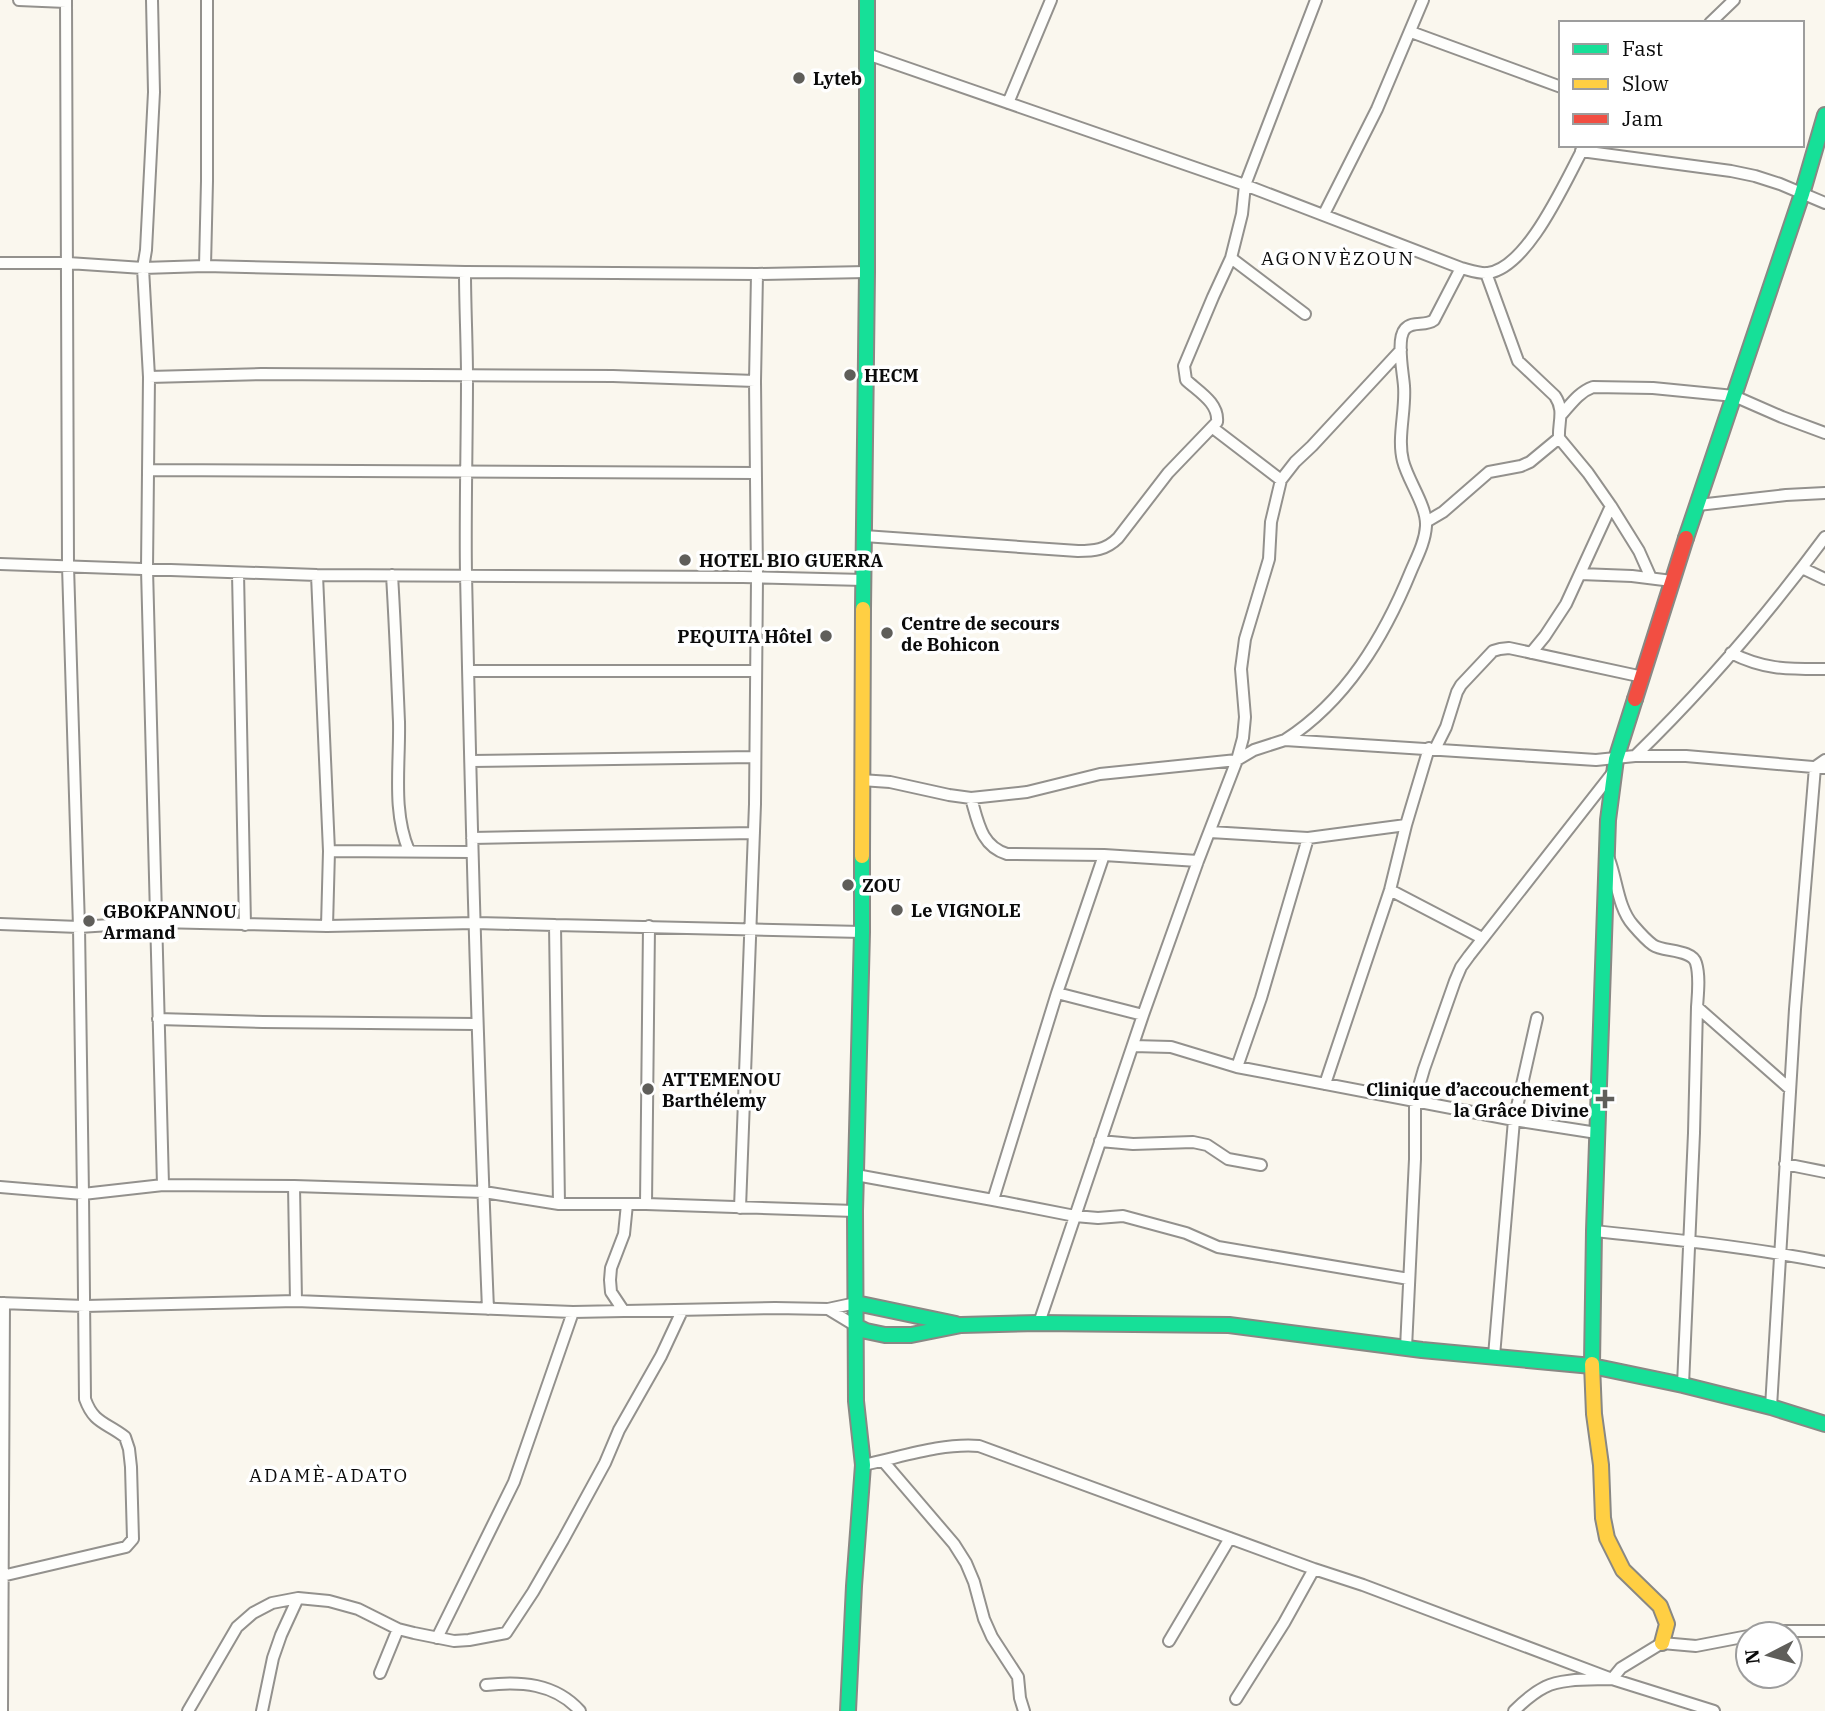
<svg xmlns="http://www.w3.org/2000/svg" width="1825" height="1711" font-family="'IBM Plex Serif',serif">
<rect width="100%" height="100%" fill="#faf7ee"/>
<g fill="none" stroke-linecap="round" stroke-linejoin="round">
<!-- street casing -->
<g stroke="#93918d" stroke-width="14">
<path id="street" d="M19,0L66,2
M66,0L68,566L79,927L157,922L327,926L475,923L555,925
M152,0L154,92L146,250L143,268L149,377L147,569L163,1185
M1710,23L1734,0
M1411,32L1561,87
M867,54L1245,185L1316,0
M1008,103L1051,0
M1581,151L1731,171L1755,176L1780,184L1825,203
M1324,214L1377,109L1423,0
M1231,258L1305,314
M0,263H68L143,268L205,266L465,272L757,274L867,272
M205,266L207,181V0
M465,272C465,307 467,343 467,378C467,443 465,508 466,574C471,819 478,1064 488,1309
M1486,273L1518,361L1555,396C1565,411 1558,422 1559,438L1588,473L1611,506L1639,551L1651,578
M149,377L261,374L613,376L755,381
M1562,414C1571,404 1579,392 1593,387L1653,388L1734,396L1782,417L1825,433
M1213,428L1281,480
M148,470L756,473
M1698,505L1786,495L1825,493
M1426,522L1443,512L1489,472L1521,466L1530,462L1559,438
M864,536L1078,551C1094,551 1106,550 1118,538L1168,473L1217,422C1219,403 1199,392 1186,380L1184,366L1213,297L1231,258L1242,214L1245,185L1461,268C1469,270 1480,274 1488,273C1529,267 1566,179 1585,145
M0,564L317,575L743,577L864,580
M1802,568L1825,579
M238,573L245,925
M1580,574L1632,576L1672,581
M317,575L329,851L327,926
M392,575C395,624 397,673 399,722C400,765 392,811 409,851
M1531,653L1545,636L1566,604L1611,506
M1731,653C1765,670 1788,669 1825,669
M470,671H756
M1285,740C1346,701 1384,637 1411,571C1417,557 1425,542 1426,526C1427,506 1408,481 1403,461C1397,438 1406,410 1404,386C1403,372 1396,339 1405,329C1413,320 1425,327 1434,320L1461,268
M1435,749L1446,727L1457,692L1461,685L1493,651L1500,649L1509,648L1643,677
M1635,756C1704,689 1768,614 1825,537
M472,761L755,757
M861,780L890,782L949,795L971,798L1027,792L1100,774L1237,760L1254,750L1285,740L1596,760L1635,756H1686L1825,768
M971,798C978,822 981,846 1007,854L1104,855L1198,861
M1210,832L1308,838L1406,825
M472,838L754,833
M329,851L472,852
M1609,859C1617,880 1618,908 1633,925C1639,932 1646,940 1653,945C1663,952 1692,949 1696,963C1700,976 1698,993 1697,1007L1790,1089
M1390,890L1482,938
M0,924L79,927L83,1194L0,1187
M1057,993L1143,1015
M158,1019L263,1022L476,1024
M1133,1046L1171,1047L1237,1067L1514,1120L1597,1133
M1237,1067L1261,998L1308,838
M1325,1084L1390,890L1406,825L1429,748
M1100,1141L1133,1144L1193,1142L1207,1145L1228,1159L1261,1165
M1785,1164L1825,1172
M856,1175L993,1200L1075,1216L1098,1218L1123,1216L1186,1233L1218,1247L1409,1279
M294,1186L296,1301
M993,1200L1057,993L1104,855
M646,1204L649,926
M740,1208L755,804L757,577L755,381L757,274
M855,1211L646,1204H559L555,925L862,932
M1594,1231C1671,1239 1749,1247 1825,1262
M0,1303L85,1306L296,1301L573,1312L775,1308L828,1309L856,1303
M828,1309L856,1326
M623,1310L611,1292L610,1280L611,1268L624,1234L627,1204
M1039,1323L1143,1015L1198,861L1237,760L1243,738L1245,717L1241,669L1245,639L1269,559L1271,522L1281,480L1295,462L1312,446L1401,350
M1406,1348L1415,1159V1100L1424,1069L1455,981L1461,967L1469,956L1614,771
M1494,1356L1514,1120L1537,1018
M1683,1385L1694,1133L1697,1007
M1771,1407L1795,1009L1815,767L1825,760
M883,1461L954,1544L966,1563L974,1582L984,1619L992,1637L1018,1677L1020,1698L1024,1711
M863,1465C902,1457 940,1443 979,1446L1314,1569L1363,1585L1612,1679L1714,1711
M2,1576L126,1547L133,1539L131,1467L129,1449L125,1437C106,1422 94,1424 85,1399L83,1194L163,1185L294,1186L484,1192L559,1204
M1762,1634L1782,1631H1825
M437,1638L514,1482L573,1312
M1169,1641L1230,1538
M380,1673L398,1629
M486,1685C520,1681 555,1683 580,1711
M1236,1699L1284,1623L1314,1569
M2,1711L4,1303
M188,1711L237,1627L253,1613L272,1603L298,1598L329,1601L358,1609L398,1629L414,1633L454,1641L469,1640L506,1633L533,1592L563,1540L605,1463L619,1430L661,1356L682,1311
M262,1711L273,1658L281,1635L298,1598
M1514,1711C1523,1702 1533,1693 1545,1687C1562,1678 1592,1680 1612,1679L1621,1668L1662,1643L1696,1646L1748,1636"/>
</g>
<!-- fast casing -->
<g stroke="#898884" stroke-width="18">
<path id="fast" d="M1686,538L1802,194L1825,115
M863,609L867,272V0
M856,1303L956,1324
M856,1326L866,1331L885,1335H911L961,1325L1039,1323L1229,1325L1422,1350L1592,1366L1683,1385L1771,1407L1825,1424
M1592,1364L1594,1231L1608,820L1616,759L1635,699
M848,1711L854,1586L863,1465L856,1401L855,1211L862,932V856"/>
</g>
<!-- slow casing -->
<g stroke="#898884" stroke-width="18">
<path id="slow" d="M862,856L863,609
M1592,1364L1594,1414L1601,1465L1603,1518L1607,1538L1623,1570L1660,1606L1667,1624L1662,1643"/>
</g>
<!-- jam casing -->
<g stroke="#898884" stroke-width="18">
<path id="jam" d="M1635,699L1686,538"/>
</g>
<!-- street -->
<use href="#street" stroke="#fefefc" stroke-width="10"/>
<!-- fast -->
<use href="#fast" stroke="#16e098" stroke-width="14"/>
<!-- slow -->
<use href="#slow" stroke="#ffcf43" stroke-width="14"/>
<!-- jam -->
<use href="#jam" stroke="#f24e42" stroke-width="14"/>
</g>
<!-- markers -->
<g fill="#5f5e5a" stroke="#fff" stroke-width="2.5">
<circle cx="799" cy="78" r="7"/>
<circle cx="850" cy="375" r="7"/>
<circle cx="685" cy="560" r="7"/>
<circle cx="887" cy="633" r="7"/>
<circle cx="826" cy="636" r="7"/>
<circle cx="848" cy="885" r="7"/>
<circle cx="897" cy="910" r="7"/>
<circle cx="89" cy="921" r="7"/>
<circle cx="648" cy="1089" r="7"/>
<path d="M1601.5 1088.5h7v7h7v7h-7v7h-7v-7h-7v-7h7z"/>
</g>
<g text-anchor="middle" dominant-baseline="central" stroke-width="7" stroke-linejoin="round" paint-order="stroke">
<!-- poi labels -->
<g font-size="18" font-weight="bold" fill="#0b0b0b" stroke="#fff" text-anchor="start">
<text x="813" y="78">Lyteb</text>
<text x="864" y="375">HECM</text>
<text x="699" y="560">HOTEL BIO GUERRA</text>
<text x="901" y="623">Centre de secours<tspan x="901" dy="21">de Bohicon</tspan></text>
<text x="812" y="636" text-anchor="end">PEQUITA Hôtel</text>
<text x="862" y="885">ZOU</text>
<text x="911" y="910">Le VIGNOLE</text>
<text x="103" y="911">GBOKPANNOU<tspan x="103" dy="21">Armand</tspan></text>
<text x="662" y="1079">ATTEMENOU<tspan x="662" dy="21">Barthélemy</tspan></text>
<text x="1589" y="1089" text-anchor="end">Clinique d’accouchement<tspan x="1589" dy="21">la Grâce Divine</tspan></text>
</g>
<!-- neighbourhood labels -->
<g font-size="19" letter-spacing="2" fill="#0b0b0b" stroke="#fff">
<text x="1338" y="258">AGONVÈZOUN</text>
<text x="329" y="1475">ADAMÈ-ADATO</text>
</g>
</g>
<!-- legend -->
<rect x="1559" y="21" width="245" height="126" fill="#ffffff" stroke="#9d9d9d" stroke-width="2"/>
<rect x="1573" y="44" width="35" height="10" fill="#16e098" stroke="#9d9d9d" stroke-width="2"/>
<text x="1622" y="56" font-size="21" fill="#0b0b0b">Fast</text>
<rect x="1573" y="79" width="35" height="10" fill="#ffcf43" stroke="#9d9d9d" stroke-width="2"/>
<text x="1622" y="91" font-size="21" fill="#0b0b0b">Slow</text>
<rect x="1573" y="114" width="35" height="10" fill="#f24e42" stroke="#9d9d9d" stroke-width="2"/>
<text x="1622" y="126" font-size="21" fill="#0b0b0b">Jam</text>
<!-- north arrow -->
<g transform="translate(1769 1655) rotate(264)"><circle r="33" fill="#ffffff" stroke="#9d9d9d" stroke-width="2"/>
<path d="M0-5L12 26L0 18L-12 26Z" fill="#5f5e5a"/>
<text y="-10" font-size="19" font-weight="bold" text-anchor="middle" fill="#0b0b0b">N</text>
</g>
</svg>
